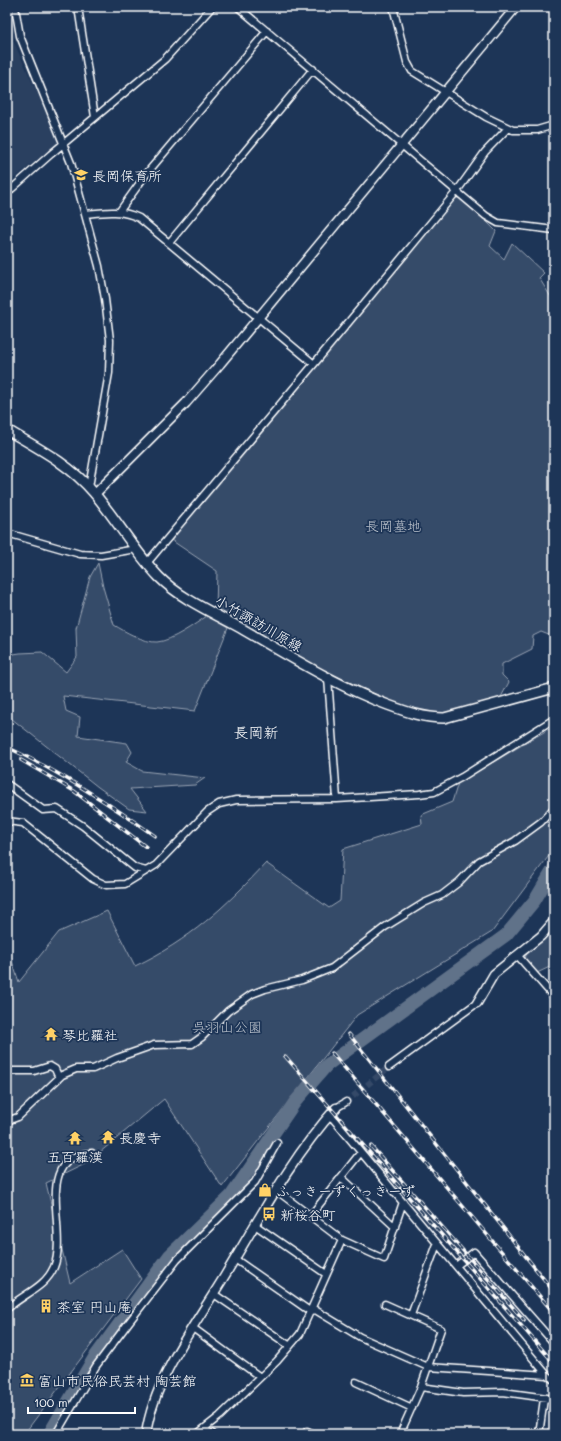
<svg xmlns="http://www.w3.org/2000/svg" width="561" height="1441" font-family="Mali,'Klee One',sans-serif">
<rect width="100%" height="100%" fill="#1d3557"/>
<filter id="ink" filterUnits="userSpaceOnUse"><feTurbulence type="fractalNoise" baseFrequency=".025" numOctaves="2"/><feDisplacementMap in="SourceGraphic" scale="8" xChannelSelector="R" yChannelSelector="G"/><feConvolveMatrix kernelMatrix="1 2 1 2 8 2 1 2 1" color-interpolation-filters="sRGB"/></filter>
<g filter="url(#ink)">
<!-- built -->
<path fill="#2a4161" d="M13,41L60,141L7,184V44Z"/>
<!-- green -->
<path fill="#364b69" stroke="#9aa5b4" d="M455,198H463L496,231L490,246L504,259L512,243L544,273L539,278L554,302V637L541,632L533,636L532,649L502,664V675L509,682L500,699L426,718L319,668L216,609L217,571L171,540Z
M98,563L103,587L114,625C124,631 145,643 157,642C172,641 195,624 207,616L228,628L195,711L63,696L66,711L80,717L78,736L127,743L132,752L126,762L142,771L205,778L195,785L130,789L147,811L129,809L98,787L7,715V655L20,653L42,652L66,672L77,657L76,628L90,577Z
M554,726V849L492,932L357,1015L222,1187L164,1099L87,1163L46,1183L70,1283L122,1249L141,1279L24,1434H7V946L19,982L59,932L107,911L135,966C190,940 225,907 266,863L329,908L340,901L343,849L422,824L421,815L452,802L458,783Z
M554,927V965L537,973L525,961L526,955L547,937Z"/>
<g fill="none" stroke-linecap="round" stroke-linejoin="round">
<!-- river -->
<path stroke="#617289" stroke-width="13" d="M49,1434L94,1358L169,1256L231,1196L295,1102L327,1065L506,935L535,900L554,868"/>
<!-- minor-tunnel -->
<path stroke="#344968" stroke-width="6" stroke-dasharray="6 3" stroke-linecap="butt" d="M346,1102L389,1067"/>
<!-- minor casing -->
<g stroke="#fff" stroke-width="9">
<path id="minor" d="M15,7L20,36L71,163L99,266L105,299L110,340L109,373L89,487
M78,7L95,117
M238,7L486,216L498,223L554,230
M393,7L407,62L412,71L486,117L513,130H537L554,125
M7,193L51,154L165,59L212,7
M119,212L147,173L267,31
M85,214C104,212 121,209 139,218L314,364
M169,243L313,69
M7,533L80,554L101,555L136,549
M147,563L314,364L457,191L485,152L508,128
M328,678L337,799
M7,784L43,810L57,809L83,826L135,868L146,871
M7,821L23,823L93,879L106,885L125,884L156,865L207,812L219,804L236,800L337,799L419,794L434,792L462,777L554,719
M518,956L554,997
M389,1067L477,1003
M7,1071H34L50,1066L55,1069L59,1078
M336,1108L346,1102
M330,1115L547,1375L554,1380
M7,1121L18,1117L62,1075L76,1069H93L117,1058L154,1045L192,1044L202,1037L228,1011L252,994L265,989L302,980L332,968L385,927L424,903L442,895L459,882L479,861L515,841L541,822L554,808
M341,1177L395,1227
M276,1190L342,1240L384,1259L403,1202
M311,1215L361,1152
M255,1225L326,1274
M235,1259L311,1312
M456,1266L474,1252L554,1343
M214,1294L290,1346
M385,1304L441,1329L421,1387L400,1434
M312,1308L360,1337L428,1367L547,1375
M7,1309C23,1294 45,1288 54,1267C69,1231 31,1156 92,1153
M411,1315L437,1244
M193,1328L260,1377
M356,1382L412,1408
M421,1387L463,1393L503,1392L554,1399
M204,1429L213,1434
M307,1431L314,1434
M56,1434L96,1366L129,1322L177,1260L255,1182L277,1143
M197,1434L220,1416L277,1361L300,1334L342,1240
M539,1434L544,1399"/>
</g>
<!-- tertiary casing -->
<g stroke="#fff" stroke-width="11">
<path id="tertiary" d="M95,494L186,403L220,364L516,7
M477,1003L494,974L541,936L554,921
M146,1434C154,1378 195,1325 224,1277C259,1219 291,1158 336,1108"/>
</g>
<!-- secondary casing -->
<g stroke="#fff" stroke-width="12">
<path id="secondary" d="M7,430C38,448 71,465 94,493C117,520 135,552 159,577C182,600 216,614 244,630C291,657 337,686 388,705C407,712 424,718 444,718L554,688"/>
</g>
<!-- minor -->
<use href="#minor" stroke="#1d3557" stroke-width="6"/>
<!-- tertiary -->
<use href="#tertiary" stroke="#1d3557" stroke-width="8"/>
<!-- secondary -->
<use href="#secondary" stroke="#1d3557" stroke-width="9"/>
<!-- rail casing -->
<g stroke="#fff" stroke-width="3.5">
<path id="rail" d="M7,747C60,772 107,802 155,836
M21,760L74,791L146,847
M349,1034L554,1292
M332,1053L554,1313
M285,1056L554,1363
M371,1146L524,1320"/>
</g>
<!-- rail -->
<use href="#rail" stroke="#1d3557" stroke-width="2" stroke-dasharray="6" stroke-linecap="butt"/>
</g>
</g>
<!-- icons -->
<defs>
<g id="school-bare" transform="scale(1.08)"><path d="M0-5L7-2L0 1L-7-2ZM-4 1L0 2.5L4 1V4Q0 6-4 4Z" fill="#ffd166" stroke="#1d3557" stroke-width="2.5" paint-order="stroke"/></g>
<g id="temple-bare" transform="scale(1.08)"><path d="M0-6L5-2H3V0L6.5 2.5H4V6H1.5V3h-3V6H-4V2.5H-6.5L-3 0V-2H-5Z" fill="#ffd166" stroke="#1d3557" stroke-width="2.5" paint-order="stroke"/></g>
<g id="shop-bare" transform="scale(1.08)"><path d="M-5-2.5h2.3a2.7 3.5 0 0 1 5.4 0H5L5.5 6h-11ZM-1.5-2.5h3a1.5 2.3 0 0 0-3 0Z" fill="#ffd166" stroke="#1d3557" stroke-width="2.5" paint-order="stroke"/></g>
<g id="bus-bare" transform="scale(1.08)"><path d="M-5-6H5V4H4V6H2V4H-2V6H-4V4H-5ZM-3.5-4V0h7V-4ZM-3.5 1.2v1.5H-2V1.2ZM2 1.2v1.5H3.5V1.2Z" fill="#ffd166" stroke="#1d3557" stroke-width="2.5" paint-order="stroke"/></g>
<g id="building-bare" transform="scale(1.08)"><path d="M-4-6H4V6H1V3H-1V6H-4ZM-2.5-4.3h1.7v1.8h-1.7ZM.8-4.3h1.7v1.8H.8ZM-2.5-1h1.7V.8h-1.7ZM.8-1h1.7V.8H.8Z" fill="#ffd166" stroke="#1d3557" stroke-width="2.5" paint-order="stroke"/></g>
<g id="museum-bare" transform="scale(1.08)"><path d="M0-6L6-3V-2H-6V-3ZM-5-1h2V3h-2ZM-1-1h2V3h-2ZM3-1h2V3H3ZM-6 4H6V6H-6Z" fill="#ffd166" stroke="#1d3557" stroke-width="2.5" paint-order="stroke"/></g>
</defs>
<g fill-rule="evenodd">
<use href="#school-bare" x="81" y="175"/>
<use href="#temple-bare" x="51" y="1034"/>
<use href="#temple-bare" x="108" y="1137"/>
<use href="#temple-bare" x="75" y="1138"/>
<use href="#shop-bare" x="265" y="1190"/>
<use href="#bus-bare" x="269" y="1214"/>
<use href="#building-bare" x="46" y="1306"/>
<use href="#museum-bare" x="27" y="1380"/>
</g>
<g text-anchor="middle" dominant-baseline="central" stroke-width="3.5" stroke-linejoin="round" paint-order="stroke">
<!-- poi labels -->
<g font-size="14" fill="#fff" stroke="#1d3557" text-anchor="start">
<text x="92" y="175">長岡保育所</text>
<text x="62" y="1034">琴比羅社</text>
<text x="119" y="1137">長慶寺</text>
<text x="75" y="1156" text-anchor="middle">五百羅漢</text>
<text x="276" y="1190">ふっきーずくっきーず</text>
<text x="280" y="1214">新桜谷町</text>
<text x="57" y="1306">茶室 円山庵</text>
<text x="38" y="1380">富山市民俗民芸村 陶芸館</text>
</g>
<!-- park labels -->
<g font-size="14" fill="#b9c0ca" stroke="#1d3557">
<text x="393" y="525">長岡墓地</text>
<text x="227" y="1026">呉羽山公園</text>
</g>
<!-- street labels -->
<g font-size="14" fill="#fff" stroke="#1d3557">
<text transform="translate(259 623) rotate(30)">小竹諏訪川原線</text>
</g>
<!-- neighbourhood labels -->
<g font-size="15" fill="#fff" stroke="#1d3557">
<text x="256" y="732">長岡新</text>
</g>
</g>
<!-- margin -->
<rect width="561" height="1441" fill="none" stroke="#1d3557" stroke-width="24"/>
<rect x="12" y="12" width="537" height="1417" fill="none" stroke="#fff" stroke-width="1.5" filter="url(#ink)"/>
<!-- scale -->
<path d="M28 1407v6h107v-6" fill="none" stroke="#ffffff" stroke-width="2"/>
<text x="34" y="1407" font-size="12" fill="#ffffff" stroke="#1d3557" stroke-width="3" paint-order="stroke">100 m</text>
</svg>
